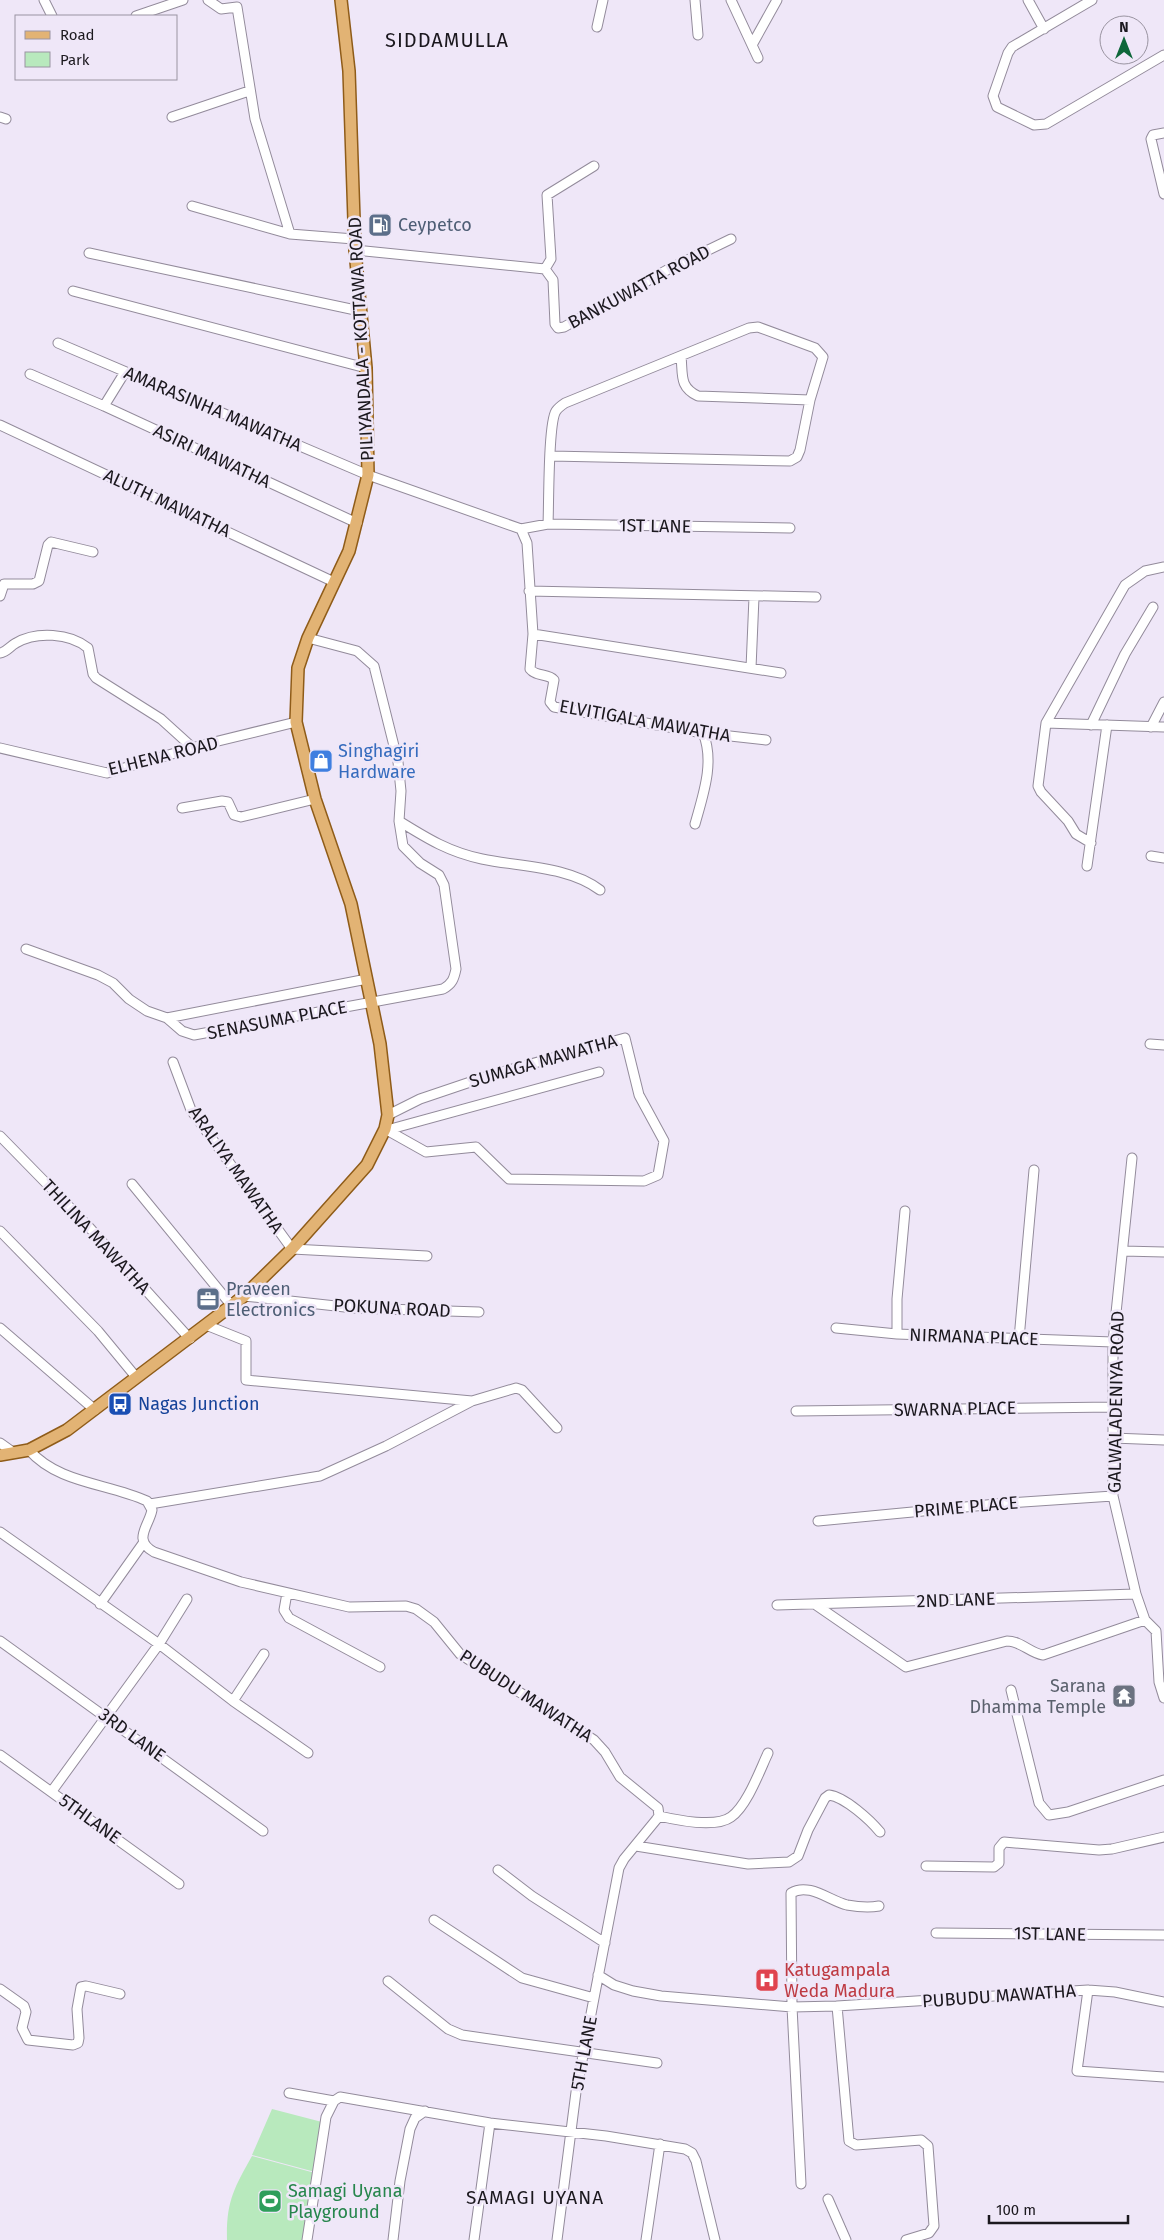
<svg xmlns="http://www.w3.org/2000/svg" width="1164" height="2240" font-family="'Fira Sans',sans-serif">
<rect width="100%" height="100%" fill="#efe7f8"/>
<!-- park -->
<path fill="#b8e9bd" d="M272,2109L322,2122L315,2172L252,2155Z
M252,2156L315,2173L302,2240H227C226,2202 234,2188 252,2156Z"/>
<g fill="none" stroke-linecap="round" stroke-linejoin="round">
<!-- minor casing -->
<g stroke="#938b9b" stroke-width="11">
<path id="minor" d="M44,0L52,16
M208,0L221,9L237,7L255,119L290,234
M695,0L698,35
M731,0L758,58
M1028,0L1044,29
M1092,0L1012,47L1008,53L993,96L997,107L1034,125L1046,124L1164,55
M136,16L183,0
M597,27L603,0
M752,45L777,0
M0,117L6,119
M172,117L249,91
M1164,133L1153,135L1151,139L1164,194
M192,206L290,234L354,239
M355,250L545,269L553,280L555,324L558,328L564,327L667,270L731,239
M89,253L360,311
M545,269L551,259L547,195L594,166
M73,291L366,368
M58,343L368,475L521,529L527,543L533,634L530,669C536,677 548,673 554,680L550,702L554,707L703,733L766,740
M681,356C683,375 679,387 698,396L810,400
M125,372L104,406L357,523
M30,374L104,406
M0,425L334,582
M548,524C549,504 548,423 556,411C558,408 562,405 565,403L749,328L758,327L815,348L823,357L810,400L800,450L797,457L790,461L551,456
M521,529L548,524L790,528
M529,591L816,597
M0,596L4,584H33L39,581L48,545L51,542L93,552
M533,634L781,673
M0,653C7,652 10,646 16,643C36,631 70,633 88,648L93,674L96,678L161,719L193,748
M751,668L754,597
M1046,723L1164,727
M1091,725L1125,654L1153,607
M1151,727L1164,702
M0,748L107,773L206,744L296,722
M182,808L222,801L228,802L234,815L241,817L315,799
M399,821C428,839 449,852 482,859C520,867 568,866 600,890
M695,824C703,795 715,762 703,733
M1091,843L1076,834L1068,821L1041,792L1038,786L1046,723L1125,585L1145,571L1164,567
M1151,856L1164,858
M1087,866L1107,725
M26,949L98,975L113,983L129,999L147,1011L167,1018L182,1031L194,1035L443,989C452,984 454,979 456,969L444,885L439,875L420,863L403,846L399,821L401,791L398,762L374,666L357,651L308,638
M167,1018L367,979
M1150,1044L1164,1045
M173,1062L191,1110L292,1249L427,1256
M385,1129L426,1152L476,1147L509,1179L644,1181L658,1175L664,1141L639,1095L625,1038L491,1075L420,1099L388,1115
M387,1130L599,1072
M0,1136L88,1226L190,1339
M1132,1158L1113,1342V1496L1136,1594L1145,1620L1156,1631L1159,1682L1164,1698
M132,1184L232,1306
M905,1211L897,1299V1334L1113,1342
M0,1231L98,1331L136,1377
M1123,1251L1164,1252
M244,1296L354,1308L479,1312
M206,1325L246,1341V1380L472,1401
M0,1328L95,1410
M836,1328L897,1334
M1019,1339L1034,1170
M796,1411L1113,1407
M1113,1438L1164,1440
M0,1443L14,1453
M29,1450C59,1484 108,1483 147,1501L152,1510C149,1526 132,1540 154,1552L241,1582L349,1607L406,1606L416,1609L434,1622L460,1654L594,1740L605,1752L620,1777L658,1808L659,1816L656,1820L624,1859L619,1868L576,2092L557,2240
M150,1504L320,1476L386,1446L472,1401L516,1388L522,1390L557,1428
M818,1521L1007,1503L1113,1496
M0,1532L159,1644L233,1701L308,1753
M287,1593L284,1610L289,1618L380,1667
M100,1604L144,1542
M777,1605L1136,1594
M816,1605L906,1667L1007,1641C1021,1641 1030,1653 1043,1655L1145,1620
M0,1641L263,1831
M1011,1690L1039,1803L1049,1815L1068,1812L1164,1780
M233,1701L264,1654
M0,1755L179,1884
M52,1791L159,1644L187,1599
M659,1816C676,1820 716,1828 731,1817C747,1806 760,1770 768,1753
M636,1846L748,1864L789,1862L798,1856L808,1830L825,1798L829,1795C845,1797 870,1820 880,1832
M926,1866L994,1867L999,1863V1848L1004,1842L1099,1850L1112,1849L1164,1837
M498,1870L532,1896L605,1943
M434,1920L522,1978L594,1998
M936,1933L1164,1935
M598,1975L614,1985L633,1991L661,1996L792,2007L837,2006L1088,1990L1115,1992L1164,2002
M388,1981L448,2029L462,2035L657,2063
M0,1989L24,2006L26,2012L22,2028L28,2040L73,2045L78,2043L79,2038L77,2009L81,1987L86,1986L120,1994
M1088,1990L1077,2071L1164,2077
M837,2006L849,2141L856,2145L921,2140L928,2146L934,2226L929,2233L906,2240
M289,2093L334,2101
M801,2184L792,2007L791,1893C809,1882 830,1901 847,1905C858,1907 869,1908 879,1906
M828,2199L846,2240
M307,2240L326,2117L334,2101L340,2097L490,2123L606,2136L685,2149L692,2153L696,2161L715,2240
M393,2240L400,2181L410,2129L415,2118L425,2111
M474,2240L490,2123
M646,2240L660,2144"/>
</g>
<!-- major casing -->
<g stroke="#8f5c19" stroke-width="14">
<path id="major" d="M0,1455L29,1450L67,1430L244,1296L292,1249L367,1165L385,1129L388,1115L380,1044L351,904L315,799L296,722L298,668L308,638L349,551L368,475L366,368L355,250L349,71L341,0"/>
</g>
<!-- minor -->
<use href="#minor" stroke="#fff" stroke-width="9"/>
<!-- major -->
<use href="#major" stroke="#e2b374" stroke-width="11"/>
</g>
<!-- icons -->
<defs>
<g id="fuel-square" transform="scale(1.25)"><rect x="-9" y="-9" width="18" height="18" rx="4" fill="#5c6f8a" stroke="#efe7f8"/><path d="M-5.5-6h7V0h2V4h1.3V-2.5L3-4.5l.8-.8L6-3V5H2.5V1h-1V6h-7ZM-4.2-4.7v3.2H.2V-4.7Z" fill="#fff"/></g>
<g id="shop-square" transform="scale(1.25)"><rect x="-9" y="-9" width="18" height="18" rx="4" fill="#3f7fe0" stroke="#efe7f8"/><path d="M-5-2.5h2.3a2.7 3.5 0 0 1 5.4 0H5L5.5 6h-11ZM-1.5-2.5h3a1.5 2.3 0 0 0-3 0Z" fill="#fff"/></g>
<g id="office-square" transform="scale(1.25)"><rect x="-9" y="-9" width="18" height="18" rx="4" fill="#5c6f8a" stroke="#efe7f8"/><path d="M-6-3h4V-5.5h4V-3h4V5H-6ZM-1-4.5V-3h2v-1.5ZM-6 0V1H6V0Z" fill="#fff"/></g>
<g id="bus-square" transform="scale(1.25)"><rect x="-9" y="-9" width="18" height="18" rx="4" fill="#1a4fb4" stroke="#efe7f8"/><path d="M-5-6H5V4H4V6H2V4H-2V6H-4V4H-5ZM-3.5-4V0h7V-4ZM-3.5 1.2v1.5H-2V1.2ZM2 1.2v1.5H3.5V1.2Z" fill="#fff"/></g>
<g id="temple-square" transform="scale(1.25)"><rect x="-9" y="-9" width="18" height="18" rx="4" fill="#6b7280" stroke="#efe7f8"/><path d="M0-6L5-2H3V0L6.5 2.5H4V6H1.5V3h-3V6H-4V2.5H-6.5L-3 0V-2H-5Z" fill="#fff"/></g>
<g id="hospital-square" transform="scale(1.25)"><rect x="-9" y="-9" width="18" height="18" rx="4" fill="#e0444e" stroke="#efe7f8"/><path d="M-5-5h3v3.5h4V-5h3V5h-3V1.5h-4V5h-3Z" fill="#fff"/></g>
<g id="stadium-square" transform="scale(1.25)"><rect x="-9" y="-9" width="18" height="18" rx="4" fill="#2e9e5b" stroke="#efe7f8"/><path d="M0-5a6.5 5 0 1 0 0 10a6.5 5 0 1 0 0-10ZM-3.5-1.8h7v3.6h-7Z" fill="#fff"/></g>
</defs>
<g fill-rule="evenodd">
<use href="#fuel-square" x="380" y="225"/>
<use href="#shop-square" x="321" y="761"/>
<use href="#office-square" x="208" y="1299"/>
<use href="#bus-square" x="120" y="1404"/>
<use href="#temple-square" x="1124" y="1696"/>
<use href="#hospital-square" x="767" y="1980"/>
<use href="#stadium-square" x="270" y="2201"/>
</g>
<g text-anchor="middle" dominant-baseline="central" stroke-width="5" stroke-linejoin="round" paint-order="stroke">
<!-- service labels -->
<g font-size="18" fill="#4e5e75" stroke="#efe7f8" text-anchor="start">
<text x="398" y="225">Ceypetco</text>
<text x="226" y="1289">Praveen<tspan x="226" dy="21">Electronics</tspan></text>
</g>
<!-- street labels -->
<g font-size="18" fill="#1b181e" stroke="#efe7f8">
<text transform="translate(639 287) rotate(-28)">BANKUWATTA ROAD</text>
<text transform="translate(361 339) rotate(-93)">PILIYANDALA - KOTTAWA ROAD</text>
<text transform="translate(213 409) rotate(23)">AMARASINHA MAWATHA</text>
<text transform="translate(212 456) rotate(25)">ASIRI MAWATHA</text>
<text transform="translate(167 503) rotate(25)">ALUTH MAWATHA</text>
<text transform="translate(655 526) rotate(1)">1ST LANE</text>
<text transform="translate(645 721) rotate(10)">ELVITIGALA MAWATHA</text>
<text transform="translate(163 756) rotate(-14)">ELHENA ROAD</text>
<text transform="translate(277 1020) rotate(-11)">SENASUMA PLACE</text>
<text transform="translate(543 1061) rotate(-16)">SUMAGA MAWATHA</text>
<text transform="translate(236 1170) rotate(55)">ARALIYA MAWATHA</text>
<text transform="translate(96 1237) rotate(47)">THILINA MAWATHA</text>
<text transform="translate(392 1308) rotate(3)">POKUNA ROAD</text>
<text transform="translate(974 1337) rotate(2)">NIRMANA PLACE</text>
<text transform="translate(1116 1402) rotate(-89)">GALWALADENIYA ROAD</text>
<text transform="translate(955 1409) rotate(-1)">SWARNA PLACE</text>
<text transform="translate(966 1507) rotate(-5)">PRIME PLACE</text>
<text transform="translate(956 1600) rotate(-2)">2ND LANE</text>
<text transform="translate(526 1696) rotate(33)">PUBUDU MAWATHA</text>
<text transform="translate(132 1735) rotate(36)">3RD LANE</text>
<text transform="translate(90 1819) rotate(36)">5THLANE</text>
<text transform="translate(1050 1934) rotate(1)">1ST LANE</text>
<text transform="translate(999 1996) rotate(-4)">PUBUDU MAWATHA</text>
<text transform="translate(584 2053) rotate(-79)">5TH LANE</text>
</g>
<!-- shop labels -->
<g font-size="18" fill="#366cbe" stroke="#efe7f8" text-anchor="start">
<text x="338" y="751">Singhagiri<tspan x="338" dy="21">Hardware</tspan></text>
</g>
<!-- transit labels -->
<g font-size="18" fill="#164399" stroke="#efe7f8" text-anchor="start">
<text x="138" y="1404">Nagas Junction</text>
</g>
<!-- worship labels -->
<g font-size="18" fill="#5b616d" stroke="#efe7f8" text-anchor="end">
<text x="1106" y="1686">Sarana<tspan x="1106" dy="21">Dhamma Temple</tspan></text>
</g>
<!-- health labels -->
<g font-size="18" fill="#be3a42" stroke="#efe7f8" text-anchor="start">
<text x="784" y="1970">Katugampala<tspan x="784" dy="21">Weda Madura</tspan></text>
</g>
<!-- leisure labels -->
<g font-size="18" fill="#27864d" stroke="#efe7f8" text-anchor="start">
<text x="288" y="2191">Samagi Uyana<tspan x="288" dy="21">Playground</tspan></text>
</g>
<!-- neighbourhood labels -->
<g font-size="19" letter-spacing="1" fill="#1b181e" stroke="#efe7f8">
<text x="535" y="2197">SAMAGI UYANA</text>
</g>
<!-- quarter labels -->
<g font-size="20" letter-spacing="1" fill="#1b181e" stroke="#efe7f8">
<text x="447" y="40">SIDDAMULLA</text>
</g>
</g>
<!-- legend -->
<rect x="15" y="15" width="162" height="65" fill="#efe7f8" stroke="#9a94a1"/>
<rect x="25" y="31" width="25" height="8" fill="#e2b374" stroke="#9a94a1"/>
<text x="60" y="40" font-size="15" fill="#1b181e">Road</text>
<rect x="25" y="52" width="25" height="15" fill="#b8e9bd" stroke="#9a94a1"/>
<text x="60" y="65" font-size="15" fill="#1b181e">Park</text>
<!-- north arrow -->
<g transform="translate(1124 40)"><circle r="24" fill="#efe7f8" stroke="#9a94a1"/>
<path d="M0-4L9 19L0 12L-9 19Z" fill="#0e673a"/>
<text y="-8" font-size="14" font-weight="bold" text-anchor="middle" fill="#1b181e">N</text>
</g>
<!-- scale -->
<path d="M989 2215v8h139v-8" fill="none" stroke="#1b181e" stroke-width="2.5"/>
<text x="996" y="2215" font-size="15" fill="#1b181e" stroke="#efe7f8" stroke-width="4" paint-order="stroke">100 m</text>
</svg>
